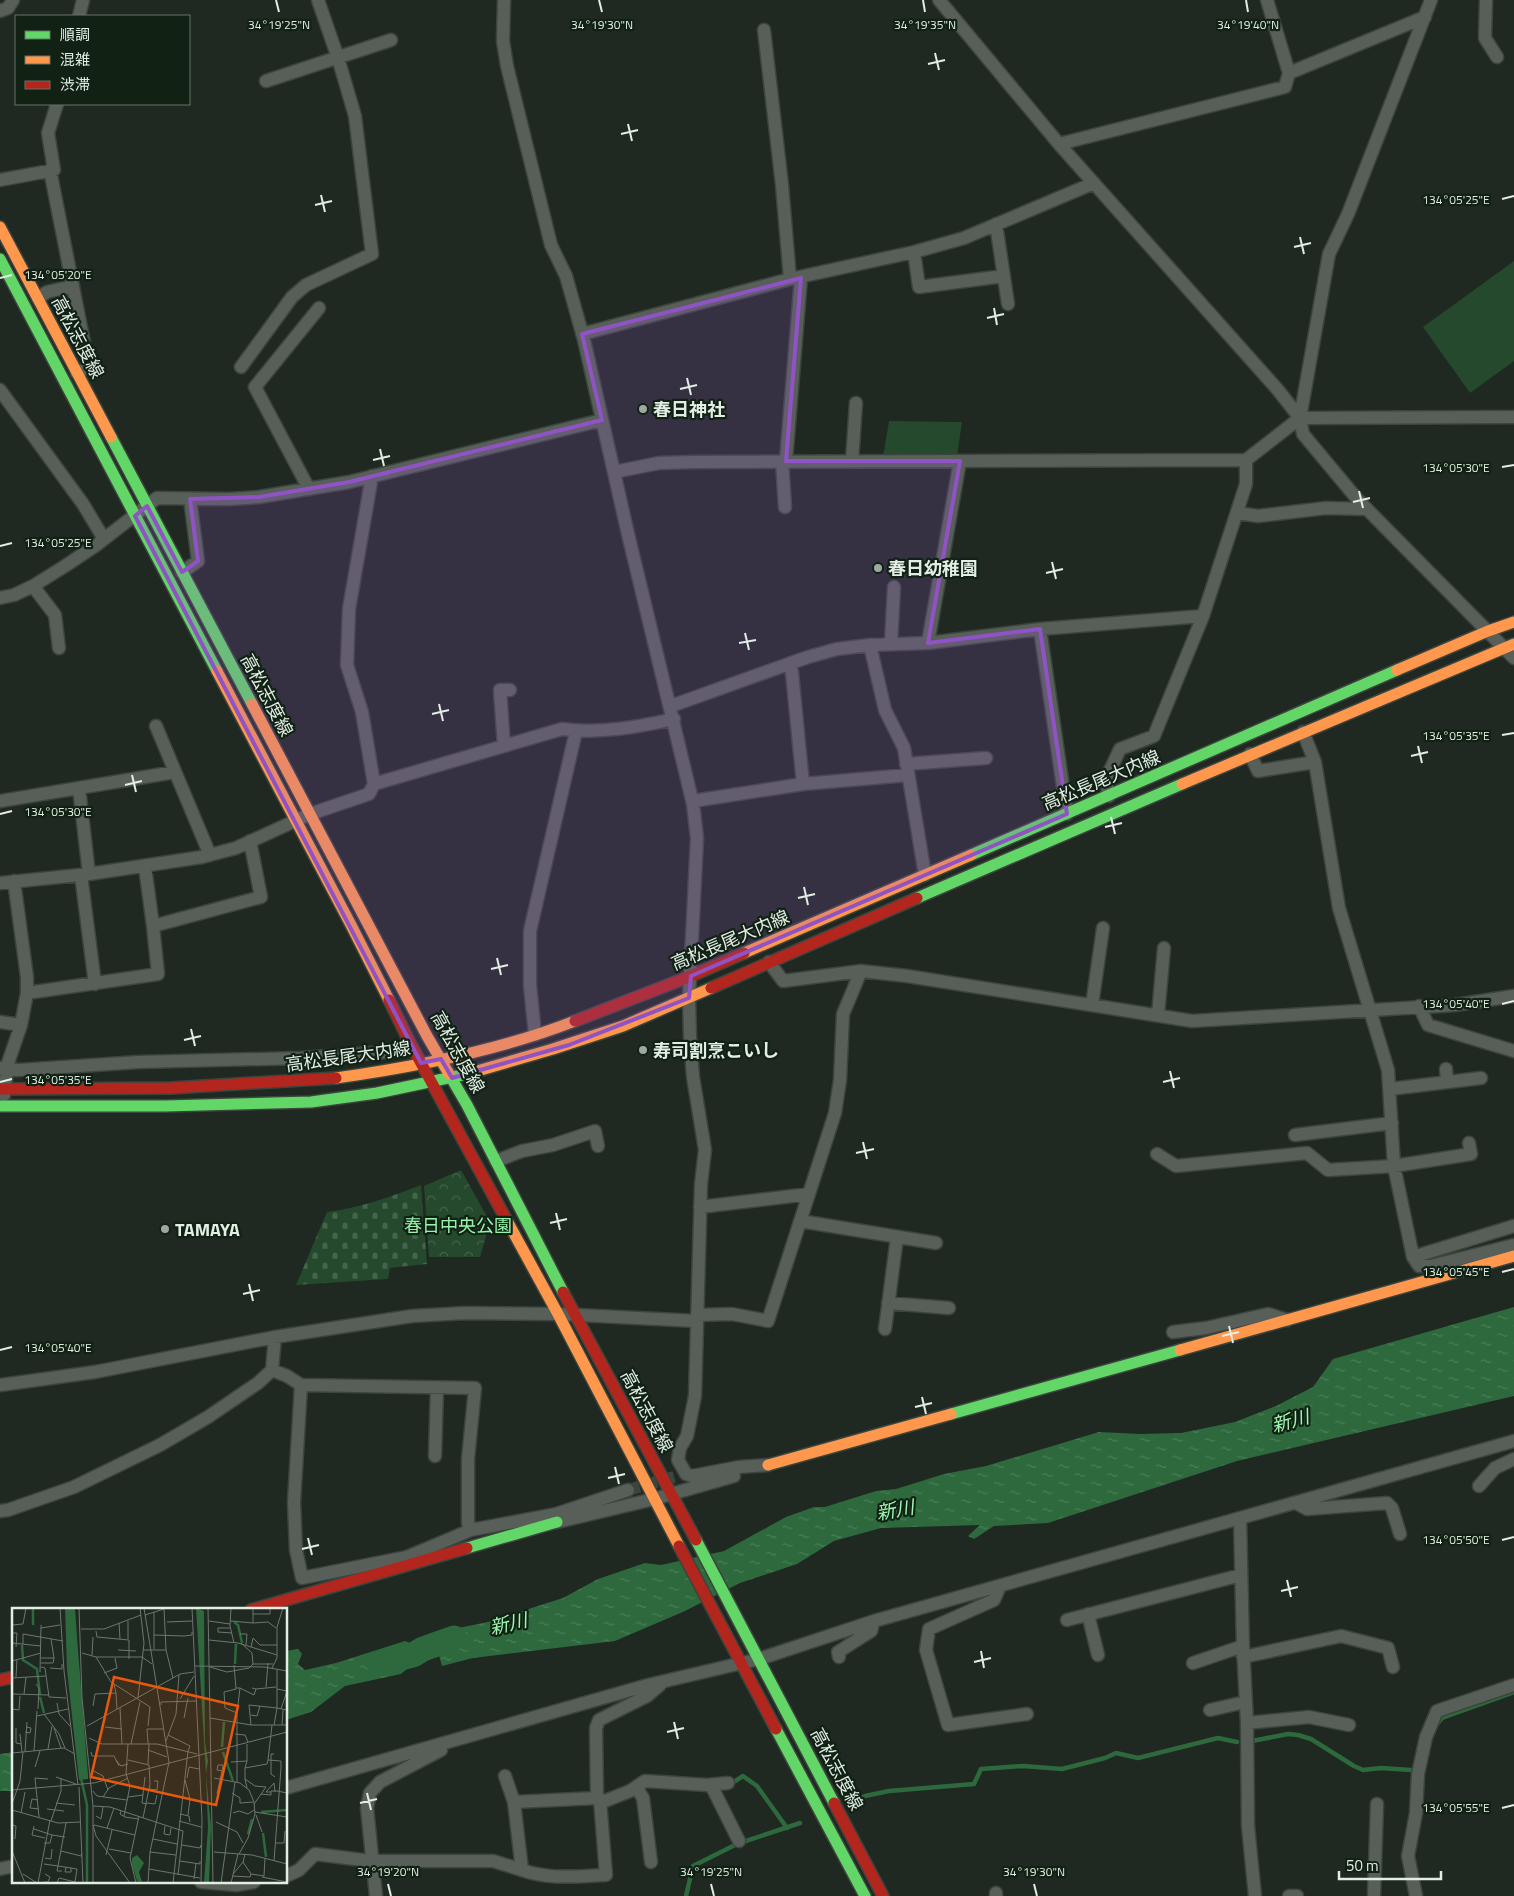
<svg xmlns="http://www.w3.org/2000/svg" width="1514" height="1896" font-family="'Titillium Web','Noto Sans JP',sans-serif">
<defs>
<pattern id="forest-crowns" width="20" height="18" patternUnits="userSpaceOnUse" patternTransform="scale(1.25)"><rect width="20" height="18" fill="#25492d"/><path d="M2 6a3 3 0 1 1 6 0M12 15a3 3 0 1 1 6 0" fill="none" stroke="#44644b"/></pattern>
<pattern id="cemetery-stones" width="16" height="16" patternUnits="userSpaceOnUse" patternTransform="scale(1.25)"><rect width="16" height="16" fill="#25492d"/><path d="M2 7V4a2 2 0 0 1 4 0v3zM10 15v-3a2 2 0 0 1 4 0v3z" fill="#44644b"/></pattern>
<pattern id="water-ripples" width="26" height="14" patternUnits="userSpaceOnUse" patternTransform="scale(1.25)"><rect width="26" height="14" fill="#2d693c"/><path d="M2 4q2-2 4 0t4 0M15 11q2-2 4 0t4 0" fill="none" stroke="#4b7f58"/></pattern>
</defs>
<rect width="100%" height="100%" fill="#1f2821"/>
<!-- green -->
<path fill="#25492d" d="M1514,261V361L1470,393L1423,327Z
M889,421L962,422L957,456L883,457Z"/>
<!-- forest -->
<path fill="url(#forest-crowns)" d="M461,1170L490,1222L480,1257H429L424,1186Z"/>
<!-- cemetery -->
<path fill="url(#cemetery-stones)" d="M421,1185L427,1264L390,1268L388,1279L296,1285L327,1212C360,1208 390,1197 421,1185Z"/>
<!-- water -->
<path fill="url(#water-ripples)" d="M1514,1307V1396L1237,1461L1048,1523L994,1526L974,1539L968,1536L980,1525L881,1528L834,1541L797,1564L740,1583L685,1611L615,1641L473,1658L442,1666L438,1652L424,1655L422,1644L435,1641L433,1633L488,1622L563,1598L598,1579L645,1563L661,1565L724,1551L786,1517L814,1507H825L876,1491L896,1489L944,1474L986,1466L1099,1432L1140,1434L1181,1433L1235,1422L1276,1406L1313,1387L1333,1359Z
M405,1641L410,1643L414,1663L401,1674L345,1686L311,1712L286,1720V1651L298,1649L302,1654L298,1664L305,1670L336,1663Z
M14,1752V1791H0V1754Z"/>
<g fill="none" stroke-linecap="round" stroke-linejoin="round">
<!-- stream -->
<path stroke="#2d693c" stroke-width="4.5" d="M1437,1724L1442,1718L1514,1692
M1252,1741L1288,1734L1298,1735L1311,1739L1354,1766L1363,1770L1381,1768L1411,1770
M732,1783L743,1776L757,1786L787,1828
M852,1804L865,1796L889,1791L974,1784L981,1769L1023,1766L1062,1769L1105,1758L1116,1753L1138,1758L1218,1738L1237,1742
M686,1896L693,1866L737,1844L800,1823"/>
<!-- river -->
<path stroke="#2d693c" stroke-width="25" d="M379,1664L413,1655L423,1649L454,1638"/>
<!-- street-tunnel -->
<path stroke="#3c463e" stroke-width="12" stroke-dasharray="12 6" stroke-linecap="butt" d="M628,1490L681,1475"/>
<!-- street casing -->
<g stroke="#3c443e" stroke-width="15">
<path id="street" d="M504,0L503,41L507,66L551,245L566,276L584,340L628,534L693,804L697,838L689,998L690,1036L693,1077L705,1150L701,1184L695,1396L687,1436L680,1448L678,1460L686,1474L692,1476L739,1467L768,1465
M939,0L1059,144L1278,390L1300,418L1303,434L1358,500L1514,658
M1267,0L1289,73L1425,17
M1486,0L1485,38L1497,57
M0,11L8,8L13,0
M79,16L83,0
M764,30L782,185L790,279
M266,81L391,40
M1059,144L1285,87L1289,73
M50,170L88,363L87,368L77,373
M0,180L54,170L48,133L57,104
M996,224L1008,304
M914,252L919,287L1004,276
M38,298L47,292L73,286
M582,334L790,279L914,252L964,238L1094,183
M241,367L292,297L306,285L372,254L355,116L338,58L318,0
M0,390L83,504L104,539
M1300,418L1329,254L1348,214L1431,0
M782,461L785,507
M786,461L801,278
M852,461L856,403
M614,472L659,463L694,462L1246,460
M309,489L255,387L319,308
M1237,513L1258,516L1326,508L1366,509
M182,572L198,561L190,499
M33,586L55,615L59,648
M0,598L14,595L33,586L65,566L95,546L157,498L229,499L259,497L349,482L602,420
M1040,629L1067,814
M891,643L894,587
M928,643L1040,629L1203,616L1246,484V460L1300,418L1514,417
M870,645L928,643L960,461
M791,663L803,784
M671,706L808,657L837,649L870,645L885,710L904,748L925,875
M156,726L210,855
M1303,732L1315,762
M504,746L500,690H510
M1250,754L1258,771L1315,762L1339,908L1388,1070L1394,1166L1413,1257L1419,1266H1431L1514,1245
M906,764L986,758
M374,784L562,729C600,734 637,727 674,719
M79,788L89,874
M1109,796L1106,779L1120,749L1154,736L1203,616
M0,801L175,772
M693,801L803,784L908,775
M145,867L153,926L261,897L250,841
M81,875L95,984
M14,881L27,977V993L158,974L153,926
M0,883L89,874L202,857L236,848L310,814L369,794L374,784L362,712L347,665L349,609L372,476
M769,962L783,981L861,971L907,976L1192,1021L1455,1005L1514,996
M1092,1005L1103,928
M1419,1006L1428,1025L1514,1051
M1158,1015L1164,948
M0,1022L21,1025
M535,1035L530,985V931L576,731
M0,1068L19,1070L139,1062L301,1058L387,1052
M1446,1069L1447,1082
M1390,1089L1481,1078
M4,1095L8,1063L21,1025L27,993
M1295,1135L1392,1123
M1157,1154L1176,1166L1307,1153L1328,1170L1394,1166L1471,1154L1469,1143
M496,1161L522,1151L553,1145L595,1131L598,1146
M700,1207L809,1194
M800,1221L936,1243
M1413,1257L1514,1226
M888,1303L949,1308
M697,1315L732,1314L768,1321L835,1113L840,1080L843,1014L861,971
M885,1329L897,1237
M1173,1332L1206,1328L1268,1314L1287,1320
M275,1337L272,1370L287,1376L301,1385L294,1502L296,1550L302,1578L407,1557L471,1530L556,1514
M0,1385L95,1372L275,1337L412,1316L465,1313L558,1314L697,1321
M301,1385L475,1388L468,1459V1523L471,1530
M435,1456L437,1388
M1479,1486L1495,1468L1514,1459
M628,1490L556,1514L557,1522L654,1499L734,1476
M1296,1503L1307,1509L1387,1503L1392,1508L1400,1534
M0,1511L8,1510L74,1487L160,1445L208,1417L258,1383L272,1370
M1240,1519L1243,1646L1247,1723L1248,1826L1255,1896
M1000,1586L994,1600L929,1629L926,1650L948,1725L1027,1714
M1088,1614L1098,1655
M1067,1620L1241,1575
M839,1657L838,1652L871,1631L874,1621
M1243,1657L1341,1636L1388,1648L1393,1667
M1193,1663L1243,1646
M661,1684L647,1696L599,1720L596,1728L597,1798L605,1801L630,1791L645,1781L707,1785L728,1783
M1210,1710L1245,1702
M1247,1723L1309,1717L1349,1725
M505,1776L514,1802
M711,1785L739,1841
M636,1787L643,1798L651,1862
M286,1788L648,1685L759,1659L874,1621L1514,1441
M597,1798L514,1802L522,1870C549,1880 578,1876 606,1875L600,1800
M0,1869L14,1866
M286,1876L299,1870L315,1854L371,1861H493L522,1870
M201,1882L236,1885L254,1882
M996,1893V1896
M376,1896L367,1808L370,1793L380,1782L441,1750
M1289,1896H1297
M1374,1896L1377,1804
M1416,1896L1408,1856L1416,1813L1418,1774L1426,1737L1437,1711L1514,1685"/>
</g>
<!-- fast casing -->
<g stroke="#3c443e" stroke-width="14">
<path id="fast" d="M0,259L217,671
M111,437L252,704
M971,855L1397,670
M917,898L1182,784
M449,1074L467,1105L563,1292
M0,1106H165L311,1102L377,1093L467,1074
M951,1414L1180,1350
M696,1540L834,1803
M467,1548L557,1522
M776,1729L865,1896"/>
</g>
<!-- slow casing -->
<g stroke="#3c443e" stroke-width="14">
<path id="slow" d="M0,227L111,437
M1397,670L1488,631L1514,622
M217,671L351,925L389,1000
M252,704L427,1036L449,1074
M1182,784L1514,644
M744,953L971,855
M467,1074L553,1049L623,1026L711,988
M336,1078C415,1067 501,1050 575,1021
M506,1219L558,1314L679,1546
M1180,1350L1514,1256
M768,1465L951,1414"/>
</g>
<!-- jam casing -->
<g stroke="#3c443e" stroke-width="14">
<path id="jam" d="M711,988L917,898
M389,1000L409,1041L506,1219
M575,1021L691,976L744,953
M0,1089L171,1088L336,1078
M563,1292L696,1540
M679,1546L776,1729
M251,1610L467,1548
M0,1680L14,1677
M834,1803L883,1896"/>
</g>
<!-- street -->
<use href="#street" stroke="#585f59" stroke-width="12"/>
<!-- fast -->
<use href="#fast" stroke="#63d668" stroke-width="11"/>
<!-- slow -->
<use href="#slow" stroke="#ff974d" stroke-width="11"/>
<!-- jam -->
<use href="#jam" stroke="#b3261e" stroke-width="11"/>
</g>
<!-- marked area -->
<path fill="#9053c6" fill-opacity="0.2" stroke="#9053c6" stroke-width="4" stroke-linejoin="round" d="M801,278L786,461H960L928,643L1040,629L1067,814L691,976L689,998L569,1045L452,1078L441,1059L421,1063L135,516L147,506L182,572L198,561L190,499L259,497L349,482L602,420L582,334Z"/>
<!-- ticks -->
<path fill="none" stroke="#e2ede4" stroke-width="2" d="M276,0L279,12M599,0L602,12M923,0L925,12M1246,0L1248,12M935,53L939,70M928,64L945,60M628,124L632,141M621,134L638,130M321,195L325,212M1502,199L1514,196M315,205L332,201M1300,237L1304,254M1294,247L1311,243M0,278L12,275M994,308L997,325M987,318L1004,314M687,378L691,395M680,389L697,385M380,449L384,466M373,460L390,456M1502,467L1514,465M1359,491L1363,508M1353,502L1370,498M0,546L12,543M1052,562L1056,579M1046,573L1063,569M745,633L749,650M739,643L756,640M439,704L443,721M432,714L449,710M1502,735L1514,733M1418,746L1422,763M1411,756L1428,752M132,775L136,792M125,785L142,781M0,814L12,811M1111,817L1115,834M1105,827L1122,823M804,887L808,905M798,898L815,894M497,958L501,975M491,969L508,965M1502,1004L1514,1001M191,1029L195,1046M184,1040L201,1036M1170,1071L1174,1088M0,1082L12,1079M1163,1082L1180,1078M863,1142L867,1159M856,1153L874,1149M556,1213L560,1230M550,1223L567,1219M1502,1272L1514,1269M249,1284L253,1301M243,1294L260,1290M1229,1326L1233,1343M1222,1336L1239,1332M0,1350L12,1347M922,1397L926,1414M915,1407L932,1403M615,1467L619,1484M608,1478L625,1474M308,1538L312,1555M1502,1540L1514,1537M302,1549L319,1545M1287,1580L1291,1597M1281,1591L1298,1587M981,1651L984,1668M974,1662L991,1658M674,1722L678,1739M667,1732L684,1728M367,1793L371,1810M360,1803L377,1799M1502,1808L1514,1805M388,1884L391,1896M711,1884L714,1896M1034,1884L1037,1896"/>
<!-- markers -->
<g fill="#9ea8a0" stroke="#112215" stroke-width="2">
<circle cx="643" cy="409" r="5"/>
<circle cx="878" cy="568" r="5"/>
<circle cx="643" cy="1050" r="5"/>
<circle cx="165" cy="1229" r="5"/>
</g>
<g text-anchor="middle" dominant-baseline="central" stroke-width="4.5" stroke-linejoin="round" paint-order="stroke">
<!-- street labels -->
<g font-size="18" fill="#e2ede4" stroke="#112215">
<text transform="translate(78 337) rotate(62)">高松志度線</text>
<text transform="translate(267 695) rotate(62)">高松志度線</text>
<text transform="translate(1101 780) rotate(-23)">高松長尾大内線</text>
<text transform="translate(730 940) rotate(-23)">高松長尾大内線</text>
<text transform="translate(458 1052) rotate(61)">高松志度線</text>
<text transform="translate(348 1056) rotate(-8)">高松長尾大内線</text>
<text transform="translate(647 1411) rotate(62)">高松志度線</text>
<text transform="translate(837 1769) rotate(62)">高松志度線</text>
</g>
<!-- poi labels -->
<g font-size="18" font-weight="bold" fill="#e2ede4" stroke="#112215" text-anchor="start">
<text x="653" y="409">春日神社</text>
<text x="888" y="568">春日幼稚園</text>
<text x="653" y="1050">寿司割烹こいし</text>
<text x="175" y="1229">TAMAYA</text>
</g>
<!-- park labels -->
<g font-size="18" fill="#98f2aa" stroke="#112215">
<text x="458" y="1225">春日中央公園</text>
</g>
<!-- water labels -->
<g font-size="19" font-style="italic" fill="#9ef8b0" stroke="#112215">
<text transform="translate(1290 1420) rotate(-15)">新川</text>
<text transform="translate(895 1509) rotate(-10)">新川</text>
<text transform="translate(508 1623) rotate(-13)">新川</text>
</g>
</g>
<!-- overview -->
<g transform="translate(12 1608)">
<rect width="275" height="275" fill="#1f2821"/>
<path d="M53,0H63L65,29L76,167V171L67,172L55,62ZM184,0L192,3L193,134L196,153L194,166ZM194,166L199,219L197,275H192L196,220ZM125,247L132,255L127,264L130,274L125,273L120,256V250Z" fill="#2d693c"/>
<path fill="none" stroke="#2d693c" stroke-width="2.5" d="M222,14L226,17L230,35M21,17V0M10,37L11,52L25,61L28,87M223,56L224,36M28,89L32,105M210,139L212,114M211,144L221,173M69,170L75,197V275M249,204L275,202M251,225L254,249M236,226L240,211"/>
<path fill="none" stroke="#6d776f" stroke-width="1" d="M48,0L52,63L66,177M67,0L70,90L81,198V275M132,0L157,154L138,244L136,275M152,0L154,42L161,70M180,0L190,212L189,275M196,0L201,275M219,0L218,18L222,35M241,6H258V0M133,7L152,1M116,13V31M197,13L218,16M219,13L241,15V0M155,14L180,13M107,15L108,31M241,15L256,14L264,20M0,17L11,16L14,0M29,20L48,17M218,20H206V24L220,25M69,21H92L129,7M84,23L85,29L117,32V51M0,25H5L4,39M228,26H235L234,37M142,27L172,28L180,27V24M197,32L226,35L265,47M0,35L29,38M11,36V26L51,33M239,39L241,30L248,37H265M142,41V4M106,42L124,43M131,42H154M70,45L84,49L99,74L138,99L136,118M80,47L81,29M84,49H130L140,56M29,50H42L39,31M0,53L29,45M29,55H41L42,50M241,56H261M222,57L224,81L212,84L213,100L225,105V174M183,58L252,59L275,63M29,59L33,60L37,89L54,90M198,59L215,64L237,60L241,56L240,45L229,35M38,60L50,61V56M260,60L265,50V19L271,0M28,64L29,17M92,65L105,60L103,50M4,69L5,51M0,70L34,68M24,76L27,80L26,101M254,79L256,55M224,80H228L225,105M228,80L242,87L244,81L240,80M244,81L264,79M265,81L275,83L269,101M104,85L105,101M0,86L37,87M12,86L14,69M126,90L132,35L128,0M168,91L182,68M45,95L47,106L58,118M149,97V94L184,93M81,98L83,86L104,85L102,76M108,100L110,136M0,101L7,102L8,88M32,106L47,126L53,140M239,107L245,108L248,98M25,108L56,101M172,110L176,90M198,110L239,117H275M239,117L237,97L265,100V62M260,117L256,152L269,153V160L262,253M262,117L265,100L275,102M270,117L271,102M75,118L168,66L182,64M93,119L110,121M4,120V135L9,136M42,120L49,140M13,124L18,125L19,120L14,119M8,126L10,144M223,126L233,127L236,134M156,127L178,138L176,143M77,130L90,136H145L185,146M154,133L164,106L167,67M136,135L135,121H151M119,136L128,94M36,141L40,118M136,142L155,149M22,143L25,103M13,144L15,114M79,144L80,148H102L107,158M0,145L52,140L63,146M262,146H259V166L263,169M104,152L109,158L116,156M116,152L137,157L138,176L131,210M235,153V136M219,154L235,153L233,160M136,156L137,135M206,157H211L210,163L205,162ZM23,159L28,143M80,162L91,168L96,182M44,169L64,176M133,169L130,195L135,196M175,170L177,159L187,161M202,170L228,175L237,182L242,194L243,206L236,230L227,246M233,171V160L255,156L256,152M173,172L178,191L176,207M67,179L71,275M235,180L233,171L243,178L254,179L242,196M137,181L145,182L146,173H142M0,182L82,175L275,124M81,183L85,188L115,192M259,184H254L262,175L263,184M220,185L228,190V195L241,194M205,186L210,163M249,186L259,187V183H265L275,185M91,189L97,180L116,170M116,189L131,187M26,192L20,191L18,200L27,201M44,195L63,197M135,195L143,196L145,187M0,196L8,173L11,144M81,198L98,199L171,223L166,267M35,201L52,203M0,202L46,215L68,214M109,203L108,206L113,209L126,211M243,204L275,209M9,205L13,184M221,205L227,203L236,206L242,202M168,206L177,208L178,214M244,207L250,224M84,208L89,211L91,199M112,208L118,178L114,166L116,136M27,209L23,170L36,171M39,213L49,183V170M167,213L189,219M204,214L225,224L231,235M0,217L4,218L3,231M81,217L84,228L118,275M82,217L123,227M22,218L20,227L33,230M153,218L152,226L158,227L159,220M95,220L102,200M22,221L40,227M141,231L165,236M32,235H38L40,227L53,229M263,235H272L273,223M170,237L188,240L189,237M97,241L119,245M0,243L13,275M49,243L69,248L70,245M138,244L164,247M202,244L240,247L275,256M94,247L100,222M33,250L39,251L40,241M168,253L188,256V253M32,256L46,258L54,215M137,261L188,270M50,263H45L46,258L59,260V264H53L54,259M11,266L25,275M221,266L231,254M239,266L252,268L253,250M220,268L238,269L239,266L231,254L233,246M250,269L275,274M182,271L184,255M32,274H36L38,269L33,266M26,275L38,212M45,275L47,270L63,274L65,261L59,260M124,275L118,250L127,208M161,275L176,143M209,275L223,174M219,275L226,246"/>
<path fill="#e8590c" fill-opacity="0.15" stroke="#e8590c" stroke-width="2.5" d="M102,69L226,98L204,197L79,169Z"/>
<rect width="275" height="275" fill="none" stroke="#e2ede4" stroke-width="2.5"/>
</g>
<g font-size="12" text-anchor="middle" fill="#e2ede4" stroke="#112215" stroke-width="4.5" stroke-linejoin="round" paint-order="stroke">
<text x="925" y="29">34°19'35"N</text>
<text x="1248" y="29">34°19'40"N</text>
<text x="279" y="29">34°19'25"N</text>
<text x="602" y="29">34°19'30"N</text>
<text x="1456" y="204">134°05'25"E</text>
<text x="58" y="279">134°05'20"E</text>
<text x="1456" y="472">134°05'30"E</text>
<text x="58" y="547">134°05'25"E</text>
<text x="1456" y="740">134°05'35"E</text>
<text x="58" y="816">134°05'30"E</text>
<text x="1456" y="1008">134°05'40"E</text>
<text x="58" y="1084">134°05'35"E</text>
<text x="1456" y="1276">134°05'45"E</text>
<text x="58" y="1352">134°05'40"E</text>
<text x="1456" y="1544">134°05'50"E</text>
<text x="1456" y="1812">134°05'55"E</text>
<text x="388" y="1876">34°19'20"N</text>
<text x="711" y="1876">34°19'25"N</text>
<text x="1034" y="1876">34°19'30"N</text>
</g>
<!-- legend -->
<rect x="15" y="15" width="175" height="90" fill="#112215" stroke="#657368"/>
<rect x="25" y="31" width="25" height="8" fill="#63d668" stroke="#657368"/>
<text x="60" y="40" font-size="15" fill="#e2ede4">順調</text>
<rect x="25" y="56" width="25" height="8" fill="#ff974d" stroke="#657368"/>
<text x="60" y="65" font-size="15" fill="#e2ede4">混雑</text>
<rect x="25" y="81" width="25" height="8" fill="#b3261e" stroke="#657368"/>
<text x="60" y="90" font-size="15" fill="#e2ede4">渋滞</text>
<!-- scale -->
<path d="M1339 1871v8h102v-8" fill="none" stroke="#e2ede4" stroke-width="2.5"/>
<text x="1346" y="1871" font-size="15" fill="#e2ede4" stroke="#112215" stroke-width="4" paint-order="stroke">50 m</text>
</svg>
